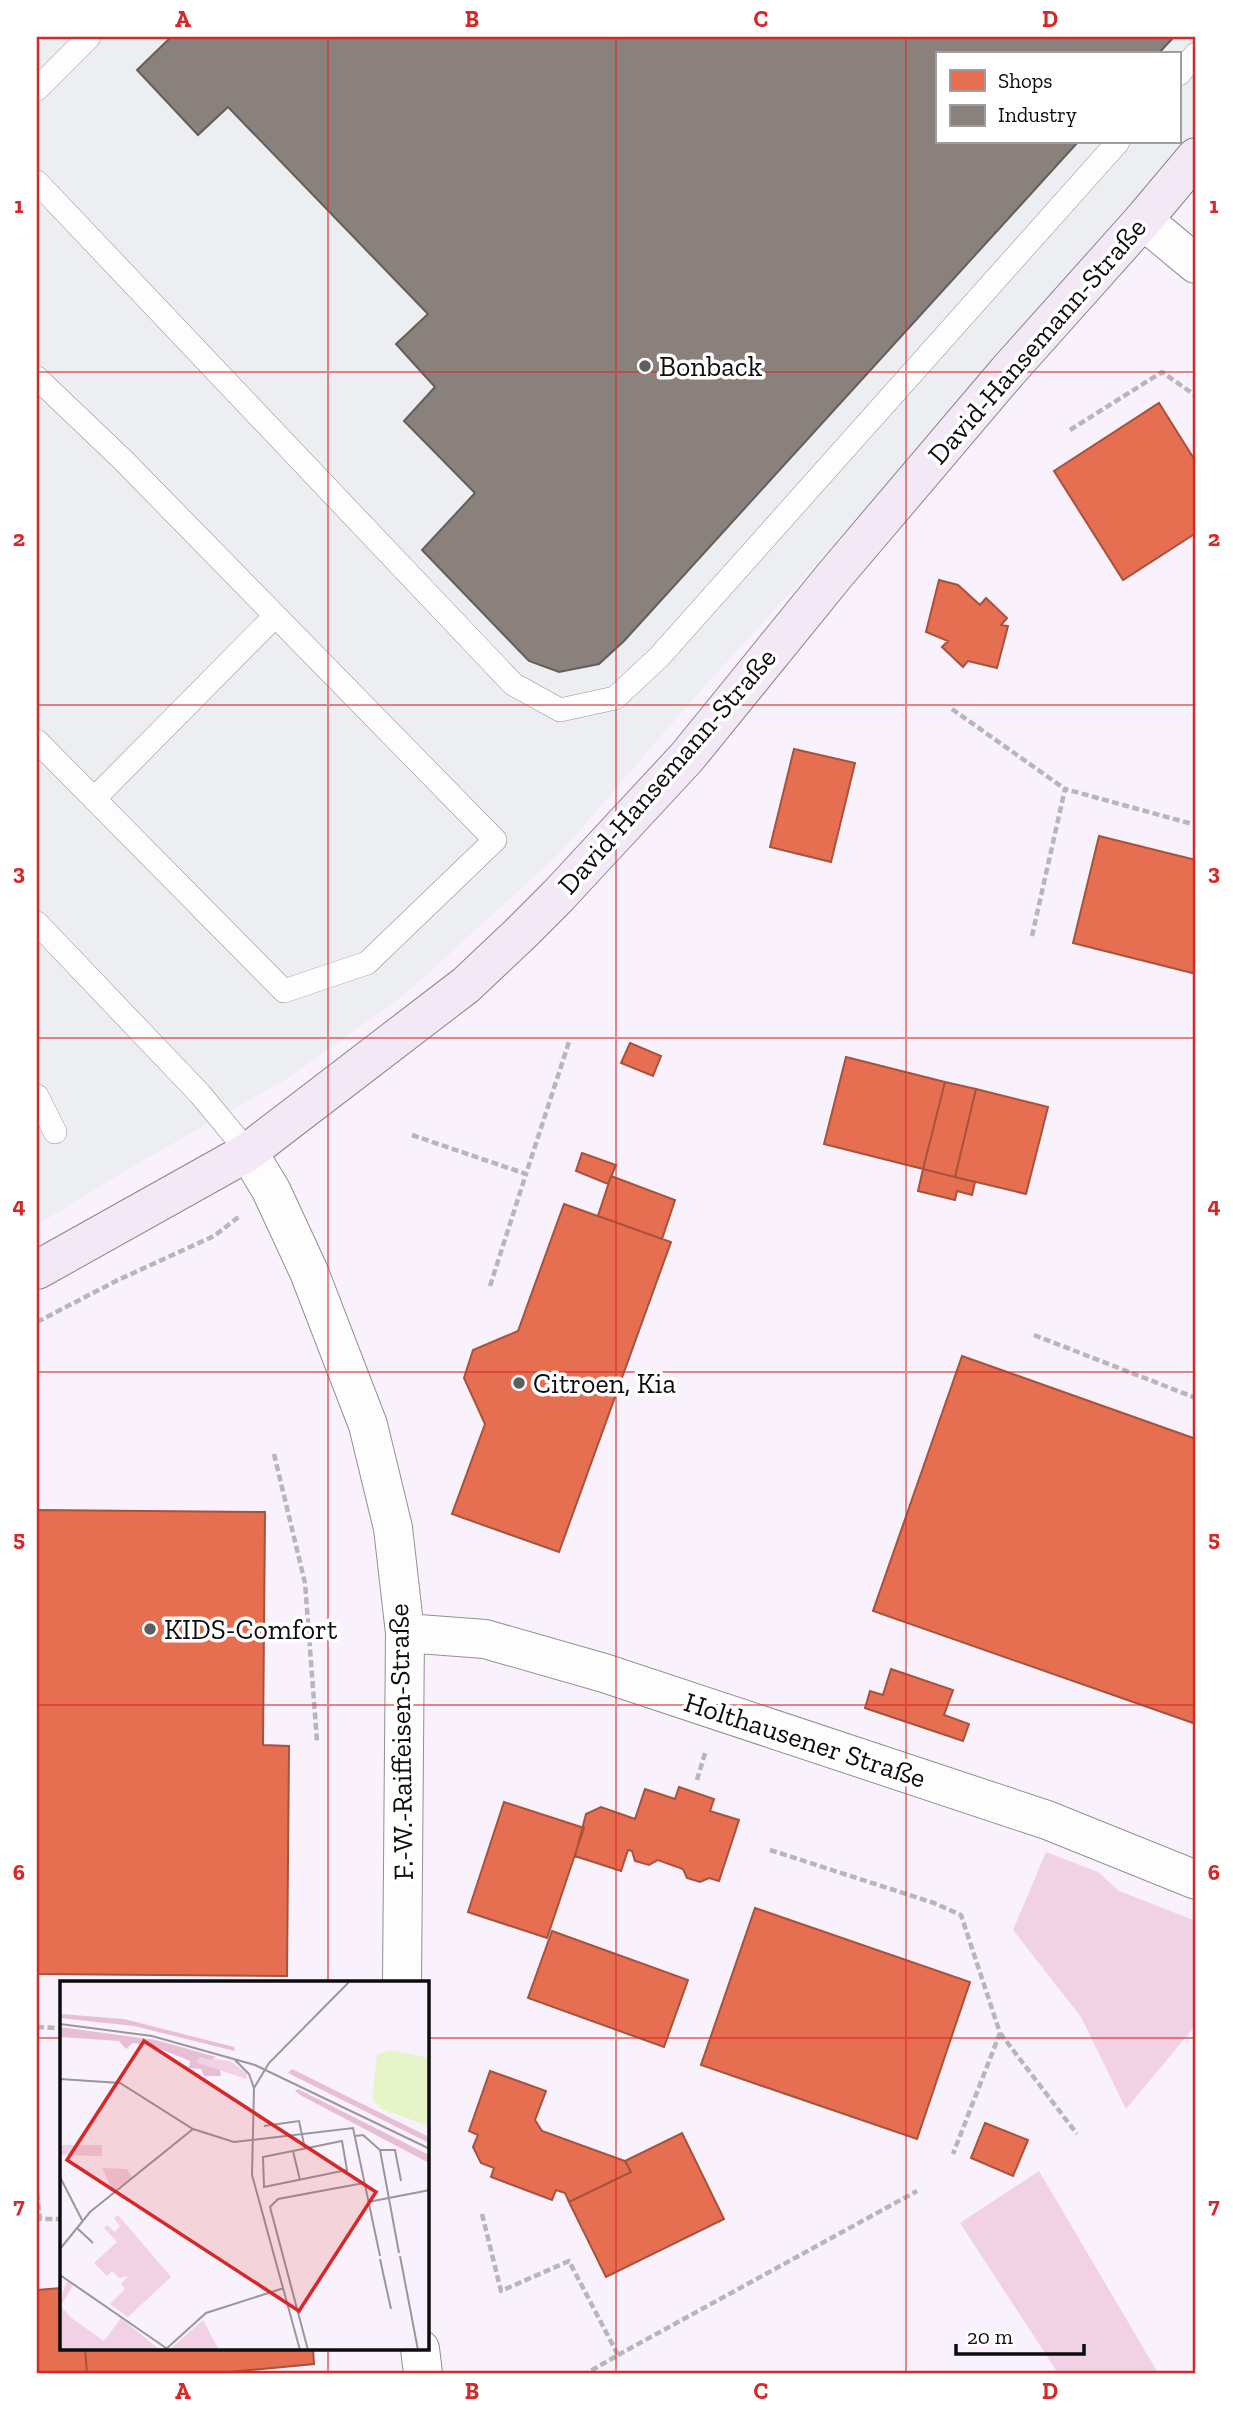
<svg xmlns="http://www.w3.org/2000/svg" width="1233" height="2410" font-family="'Zilla Slab',serif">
<rect width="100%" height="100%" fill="#f9f1fb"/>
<!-- industrial -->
<path fill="#eceef2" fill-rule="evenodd" d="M37,37H1196V135L1005,347L854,522L687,706L560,853L404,995L285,1080L142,1161L37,1225ZM937,54H1179V142H937Z"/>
<!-- green -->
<path fill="#f1d1e4" d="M1046,1852L1098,1872L1119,1891L1196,1921V2025L1126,2109L1081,2017L1013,1930Z
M1039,2171L1158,2373H1058L960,2223Z"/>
<!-- shops -->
<path fill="#e76f51" stroke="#a6523d" stroke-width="2" d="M1159,403L1196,462V533L1123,580L1054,471Z
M939,580L958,585L980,605L986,598L1007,618L1001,625L1008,626L997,668L968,661L963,667L942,647L948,641L926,632Z
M794,749L855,763L831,862L770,847Z
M1099,836L1196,860V974L1073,943Z
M630,1043L661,1056L653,1076L621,1063Z
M846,1057L945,1082L923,1169L824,1144Z
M945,1082L976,1089L955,1177L923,1169Z
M976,1089L1048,1107L1026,1194L955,1177Z
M582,1153L616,1165L608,1184L576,1171Z
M923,1169L975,1182L972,1195L957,1191L955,1200L918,1191Z
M611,1176L675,1200L662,1239L598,1216Z
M564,1204L671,1242L559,1552L452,1514L485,1424L464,1378L473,1350L518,1331Z
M962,1356L1196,1439V1724L873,1611Z
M37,1510L265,1512L263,1745L289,1746L287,1976L37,1974Z
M891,1669L953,1690L944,1715L969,1724L963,1741L865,1708L870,1691L883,1695Z
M679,1787L714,1799L710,1811L739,1820L719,1881L709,1878L700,1882L687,1878L683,1869L658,1860L649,1865L635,1861L632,1851L628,1850L621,1871L575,1856L586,1814L601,1807L635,1819L645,1789L675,1799Z
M504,1802L584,1828L547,1938L468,1912Z
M755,1908L970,1982L917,2139L701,2065Z
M552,1931L688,1980L664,2047L528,1998Z
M490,2071L546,2091L535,2120L542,2131L625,2161L631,2172L569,2202L565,2193L556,2190L552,2200L491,2177L494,2168L481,2163L473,2147L478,2135L469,2131Z
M985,2123L1028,2140L1013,2176L971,2158Z
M682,2133L724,2219L606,2277L569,2202L631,2172L625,2161Z
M61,2288V2349H85L87,2373H37V2290Z
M85,2349H313L314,2364L219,2373H87Z"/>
<!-- industry -->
<path fill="#8a817c" stroke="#645e5b" stroke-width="2" d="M169,37H1174L1158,54H937V142H1078L624,641L599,664L559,672L529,661L422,550L475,493L404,421L435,387L396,344L428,314L228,107L198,135L137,70L170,38Z"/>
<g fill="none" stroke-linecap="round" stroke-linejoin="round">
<!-- lane casing -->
<g stroke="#939094" stroke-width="24">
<path id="lane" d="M1179,74L1196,54
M37,89L89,37
M37,182L513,684L560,710L615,698L659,657L1118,142
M37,378L122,459L495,840L367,963L284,991L37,741
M94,799L275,616
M37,923L200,1094L248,1152
M37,1096L55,1132"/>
</g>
<!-- street casing -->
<g stroke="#939094" stroke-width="40">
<path id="street" d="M1143,220L1196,264
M248,1152L271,1190L309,1272L368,1425L393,1528L405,1633L402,1983
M405,1633L485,1639L604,1673L1047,1820L1196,1880
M420,2349L423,2373"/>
</g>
<!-- secondary casing -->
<g stroke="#8a868b" stroke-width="40">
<path id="secondary" d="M37,1270L248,1152L466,985L520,934L558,896L687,757L834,576L1008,371L1143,220L1196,157"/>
</g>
<!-- path -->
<path stroke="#b8b6b8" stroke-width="4.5" stroke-dasharray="7 3.5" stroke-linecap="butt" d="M1070,430L1162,372L1196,396
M952,709L1065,789
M1032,936L1065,789L1196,825
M412,1135L526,1174L569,1042
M490,1286L526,1174
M37,1322L118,1280L214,1236L240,1216
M1034,1335L1196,1398
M274,1454L305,1583L317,1741
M697,1780L706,1750
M770,1850L934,1903L961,1915L1000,2033L953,2154
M37,2027L61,2028
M1000,2033L1077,2134
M37,2193L40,2219H61
M482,2214L501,2291L569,2261L618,2355L587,2373
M618,2355L917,2191"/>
<!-- lane -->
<use href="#lane" stroke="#fefdfe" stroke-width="23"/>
<!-- street -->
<use href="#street" stroke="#fefdfe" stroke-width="38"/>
<!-- secondary -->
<use href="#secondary" stroke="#f3e8f5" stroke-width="38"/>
</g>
<!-- grid -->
<path fill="none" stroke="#d62828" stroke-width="2" stroke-opacity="0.55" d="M328,37V1983M616,37V2373M906,37V2373M37,372H1196M37,705H1196M37,1038H1196M37,1372H1196M37,1705H1196M37,2038H61M427,2038H1196M328,2349V2373"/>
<!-- markers -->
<g fill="#605d60" stroke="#fff" stroke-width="2.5">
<circle cx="645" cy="366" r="7"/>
<circle cx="519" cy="1383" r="7"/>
<circle cx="150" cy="1629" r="7"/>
</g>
<g text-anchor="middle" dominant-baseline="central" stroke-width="7" stroke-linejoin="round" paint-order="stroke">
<!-- street labels -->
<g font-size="28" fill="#0d0d0d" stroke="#fff">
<text transform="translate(1037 341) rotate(-49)">David-Hansemann-Straße</text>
<text transform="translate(667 771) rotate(-49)">David-Hansemann-Straße</text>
<text transform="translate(805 1740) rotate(18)">Holthausener Straße</text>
<text transform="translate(401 1742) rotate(-91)">F.-W.-Raiffeisen-Straße</text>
</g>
<!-- poi labels -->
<g font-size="28" fill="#0d0d0d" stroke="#fff" text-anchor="start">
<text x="659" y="366">Bonback</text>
<text x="533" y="1383">Citroen, Kia</text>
<text x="164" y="1629">KIDS-Comfort</text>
</g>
</g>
<!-- overview -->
<g transform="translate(60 1981)">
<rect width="369" height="369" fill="#f9f1fb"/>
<path d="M140,76L170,80L187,92L186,98L136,81ZM0,164H42V175L0,174ZM42,187L67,188L72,196L53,210ZM58,234L111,296L68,336L50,323L65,308L61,303L68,295L59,297L52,290L47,295L34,282L57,261L44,247L47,244L55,251L60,245L54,237ZM7,300L13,304L1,325L10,336L44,360L61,337L100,369H0V318ZM143,339L159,369H109Z" fill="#f1d1e4"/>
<path d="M0,33L64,38L174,66L175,70L74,45L0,37ZM0,46L96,59L156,76L151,79L140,76L136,81L160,89L161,95H144L141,88L129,87L130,80L96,66L73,62L66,68L59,60L0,56ZM232,88L369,156V162L228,92ZM238,108L369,174V182L240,114L235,110Z" fill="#e8bed5"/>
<path d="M330,69L369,77L368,145L320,127L312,118L317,73Z" fill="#e6f5c7"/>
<path fill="none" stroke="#9b969c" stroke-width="2" d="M0,43L92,55L195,84L370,168M175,79L189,93L194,107M0,98L60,102L133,148L174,161L293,147L320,275M204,145L239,140L245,168M295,155L303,154L320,169L339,272M282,160L287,189L204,206L203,176ZM320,169H335L341,200M233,170L240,199M0,196L22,239M308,221L370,209M17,247L33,262M0,268L30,231L133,148M340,275L358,369M320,278L331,328M0,294L106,367M105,369L146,332L224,307M240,369L192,194L194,107L209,82L290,0M248,369L210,226L218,218L304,202"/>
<path fill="#d62828" fill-opacity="0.15" stroke="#d62828" stroke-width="3.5" d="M84,60L316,211L239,330L7,179Z"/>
<rect width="369" height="369" fill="none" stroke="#0d0d0d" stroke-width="3.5"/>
</g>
<!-- border -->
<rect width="1233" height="2410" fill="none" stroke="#ffffff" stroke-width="77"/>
<!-- legend -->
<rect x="936" y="52" width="245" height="91" fill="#ffffff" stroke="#9e9e9e" stroke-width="2"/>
<rect x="950" y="70" width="35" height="21" fill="#e76f51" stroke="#9e9e9e" stroke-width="2"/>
<text x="998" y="88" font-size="21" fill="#0d0d0d">Shops</text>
<rect x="950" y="105" width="35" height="21" fill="#8a817c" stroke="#9e9e9e" stroke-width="2"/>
<text x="998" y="122" font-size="21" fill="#0d0d0d">Industry</text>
<!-- scale -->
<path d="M956 2344v10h128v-10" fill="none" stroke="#0d0d0d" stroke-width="3.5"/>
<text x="967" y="2344" font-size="21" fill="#0d0d0d" stroke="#ffffff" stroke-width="5" paint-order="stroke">20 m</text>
<rect x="38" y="38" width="1156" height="2334" fill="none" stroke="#d62828" stroke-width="2.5"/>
<g font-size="23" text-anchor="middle" font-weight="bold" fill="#d62828">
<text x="183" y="27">A</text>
<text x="472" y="27">B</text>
<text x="761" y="27">C</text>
<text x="1050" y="27">D</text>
<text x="19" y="213">1</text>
<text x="1214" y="213">1</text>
<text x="19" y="546">2</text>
<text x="1214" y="546">2</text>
<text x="19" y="880">3</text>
<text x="1214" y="880">3</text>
<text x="19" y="1213">4</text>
<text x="1214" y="1213">4</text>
<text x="19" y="1546">5</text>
<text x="1214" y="1546">5</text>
<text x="19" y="1880">6</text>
<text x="1214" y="1880">6</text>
<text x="19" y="2213">7</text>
<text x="1214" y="2213">7</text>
<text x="183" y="2399">A</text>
<text x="472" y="2399">B</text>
<text x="761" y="2399">C</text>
<text x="1050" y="2399">D</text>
</g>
</svg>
